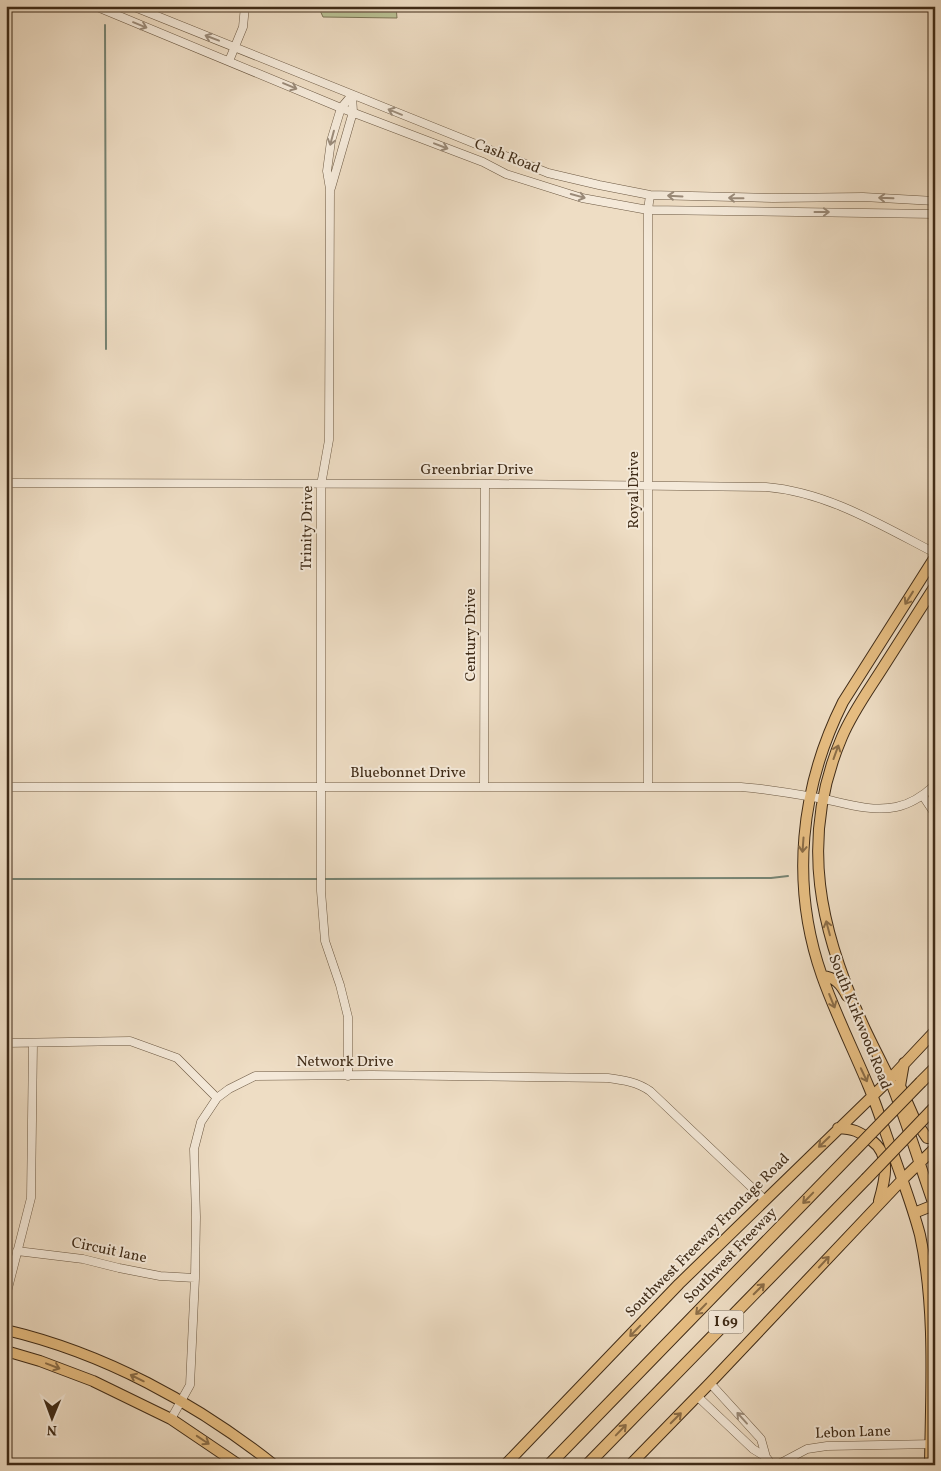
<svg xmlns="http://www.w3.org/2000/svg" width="941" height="1471" font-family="Vollkorn,serif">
<rect width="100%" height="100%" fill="#eeddc4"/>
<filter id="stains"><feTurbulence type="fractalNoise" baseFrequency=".004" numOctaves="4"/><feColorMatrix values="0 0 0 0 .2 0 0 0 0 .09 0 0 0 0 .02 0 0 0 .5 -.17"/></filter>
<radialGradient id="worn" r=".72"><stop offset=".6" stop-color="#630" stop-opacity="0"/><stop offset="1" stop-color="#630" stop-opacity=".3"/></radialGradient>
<!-- green -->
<path fill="#b9c194" stroke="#7c7656" d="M318,6H396L397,18L323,17Z"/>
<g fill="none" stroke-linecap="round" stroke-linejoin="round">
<!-- stream -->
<path stroke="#768372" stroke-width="2" d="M105,25L106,349
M6,879H319
M324,879L771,878L788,876"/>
<!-- minor casing -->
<g stroke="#6b5842" stroke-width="9">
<path id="minor" d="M95,6L341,108L483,162L506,174L582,198L648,210L935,214
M132,6L548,173L599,185L650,195L773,198L863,197L935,201
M229,61L243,27L245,6
M331,188L353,112L352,95
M6,483L497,484L766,487C827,492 881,525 935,553
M484,786L485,484
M648,786V210L650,195
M6,787H741C769,789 796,794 824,799C847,804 872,812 896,807C912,804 924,795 935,785
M923,796L935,814
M6,1043L130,1041L177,1058L217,1098
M348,1076V1017L340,985L325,941L321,891V485L329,440L330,189L327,171L331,141L341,108L352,95
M17,1251L83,1259L119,1268L160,1276L195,1278
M6,1296L31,1198L33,1043
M710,1383L761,1439L766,1457L772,1465
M697,1396L753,1449L766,1457
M171,1419L190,1385L195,1278L196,1217L194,1149L201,1122L217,1098L229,1089L255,1076L372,1075L608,1078C623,1080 637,1082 650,1091L765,1200
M777,1465L807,1449L827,1446L935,1444"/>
</g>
<!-- major casing -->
<g stroke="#3f2b17" stroke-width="12">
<path id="major" d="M935,586C917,614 900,641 882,669C868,691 852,713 842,737C798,840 820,932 865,1029C873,1046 882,1063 890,1080C907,1122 920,1166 935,1208
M822,976C835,977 841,984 847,996
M904,1063L900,1086L915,1120L927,1138H935
M838,1128C854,1129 858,1131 871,1140C892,1155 885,1180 879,1201
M914,1213L934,1205
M6,1330C104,1353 196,1403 274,1465
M6,1351L40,1361L93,1381L171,1419L239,1465
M505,1465L679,1284L889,1080L935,1031
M630,1465L710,1383L902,1180L935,1148
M930,1465C931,1391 936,1307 920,1235C913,1208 903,1182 894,1156C885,1133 878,1108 868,1085C853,1049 835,1013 822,976C790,885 800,788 843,702L935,557"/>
</g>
<!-- highway casing -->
<g stroke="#3f2b17" stroke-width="13">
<path id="highway" d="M921,1082L935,1068
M549,1465L854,1151
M587,1465L866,1179"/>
</g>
<!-- minor -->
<use href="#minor" stroke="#f4e9d9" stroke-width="8"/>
<!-- major -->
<use href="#major" stroke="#e7be82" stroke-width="10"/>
<!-- highway -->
<use href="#highway" stroke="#e7be82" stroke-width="11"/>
<!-- highway-bridge casing -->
<g stroke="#3f2b17" stroke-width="13" stroke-linecap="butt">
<path id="highway-bridge" d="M854,1151L921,1082
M866,1179L934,1108"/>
</g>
<!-- highway-bridge -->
<use href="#highway-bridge" stroke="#e7be82" stroke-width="11"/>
</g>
<!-- one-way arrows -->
<defs><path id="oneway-shaft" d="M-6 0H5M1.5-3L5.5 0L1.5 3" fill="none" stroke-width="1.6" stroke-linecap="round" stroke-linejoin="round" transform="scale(1.25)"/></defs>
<g stroke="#9a8a78">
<use href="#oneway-shaft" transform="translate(140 25) rotate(22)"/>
<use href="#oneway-shaft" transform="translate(212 38) rotate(-159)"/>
<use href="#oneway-shaft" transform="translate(290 86) rotate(23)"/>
<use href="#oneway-shaft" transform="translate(395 112) rotate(-158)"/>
<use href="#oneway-shaft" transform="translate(332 138) rotate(105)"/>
<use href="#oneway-shaft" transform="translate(441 146) rotate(21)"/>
<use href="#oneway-shaft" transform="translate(578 196) rotate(15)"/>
<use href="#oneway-shaft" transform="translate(675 196) rotate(-177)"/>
<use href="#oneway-shaft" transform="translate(736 198) rotate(-179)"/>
<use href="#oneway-shaft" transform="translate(886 198) rotate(-178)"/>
<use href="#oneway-shaft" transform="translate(822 212)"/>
<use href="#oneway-shaft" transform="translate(742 1418) rotate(-132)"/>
</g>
<g stroke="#8b6d47">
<use href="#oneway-shaft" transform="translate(909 598) rotate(122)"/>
<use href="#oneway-shaft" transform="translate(836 752) rotate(-70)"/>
<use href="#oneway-shaft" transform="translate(803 845) rotate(94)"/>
<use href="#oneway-shaft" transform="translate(828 928) rotate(-105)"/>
<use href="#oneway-shaft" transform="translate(832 1001) rotate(68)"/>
<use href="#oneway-shaft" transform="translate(864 1075) rotate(65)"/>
<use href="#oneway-shaft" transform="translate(824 1142) rotate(136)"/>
<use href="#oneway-shaft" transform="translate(808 1198) rotate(134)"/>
<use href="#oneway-shaft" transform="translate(824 1262) rotate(-47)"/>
<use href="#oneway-shaft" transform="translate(759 1289) rotate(-45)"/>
<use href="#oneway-shaft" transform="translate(701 1309) rotate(134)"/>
<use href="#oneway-shaft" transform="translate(635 1331) rotate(134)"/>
<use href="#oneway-shaft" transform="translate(53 1366) rotate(21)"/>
<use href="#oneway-shaft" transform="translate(137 1378) rotate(-154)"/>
<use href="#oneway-shaft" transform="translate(676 1418) rotate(-45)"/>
<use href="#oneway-shaft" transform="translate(621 1430) rotate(-46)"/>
<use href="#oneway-shaft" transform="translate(203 1440) rotate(34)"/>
</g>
<g text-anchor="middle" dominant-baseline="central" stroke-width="4" stroke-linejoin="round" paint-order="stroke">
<!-- shield labels -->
<rect fill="#f4e9d9" stroke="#756451" stroke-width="1" x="708.5" y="1310.5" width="35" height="23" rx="4"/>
<g font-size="14" font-weight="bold" fill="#3f2b17">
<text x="726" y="1322">I 69</text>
</g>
<!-- street labels -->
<g font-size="15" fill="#3f2b17" stroke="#f4e9d9">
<text transform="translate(507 157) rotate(22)">Cash Road</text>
<text x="477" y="470">Greenbriar Drive</text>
<text transform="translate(634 490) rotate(-90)">Royal Drive</text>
<text transform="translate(308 528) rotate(-89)">Trinity Drive</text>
<text transform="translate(471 635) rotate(-90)">Century Drive</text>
<text x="408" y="773">Bluebonnet Drive</text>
<text transform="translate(859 1022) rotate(68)">South Kirkwood Road</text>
<text x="345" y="1062">Network Drive</text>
<text transform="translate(708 1236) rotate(-45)">Southwest Freeway Frontage Road</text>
<text transform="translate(109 1251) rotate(12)">Circuit lane</text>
<text transform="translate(731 1256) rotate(-46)">Southwest Freeway</text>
<text transform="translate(853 1433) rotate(-2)">Lebon Lane</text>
</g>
</g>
<!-- margin -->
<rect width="941" height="1471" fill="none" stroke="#eeddc4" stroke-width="25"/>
<rect x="8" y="8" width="926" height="1456" fill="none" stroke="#3f2b17" stroke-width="2.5"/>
<rect x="12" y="12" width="916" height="1446" fill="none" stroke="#3f2b17"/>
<!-- north arrow -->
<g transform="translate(52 1418) rotate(181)" stroke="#f4e9d9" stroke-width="4" paint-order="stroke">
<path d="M0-4L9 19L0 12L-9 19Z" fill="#3f2b17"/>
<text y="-8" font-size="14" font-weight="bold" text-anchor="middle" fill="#3f2b17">N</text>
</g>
<rect width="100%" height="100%" filter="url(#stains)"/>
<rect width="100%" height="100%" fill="url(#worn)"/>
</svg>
